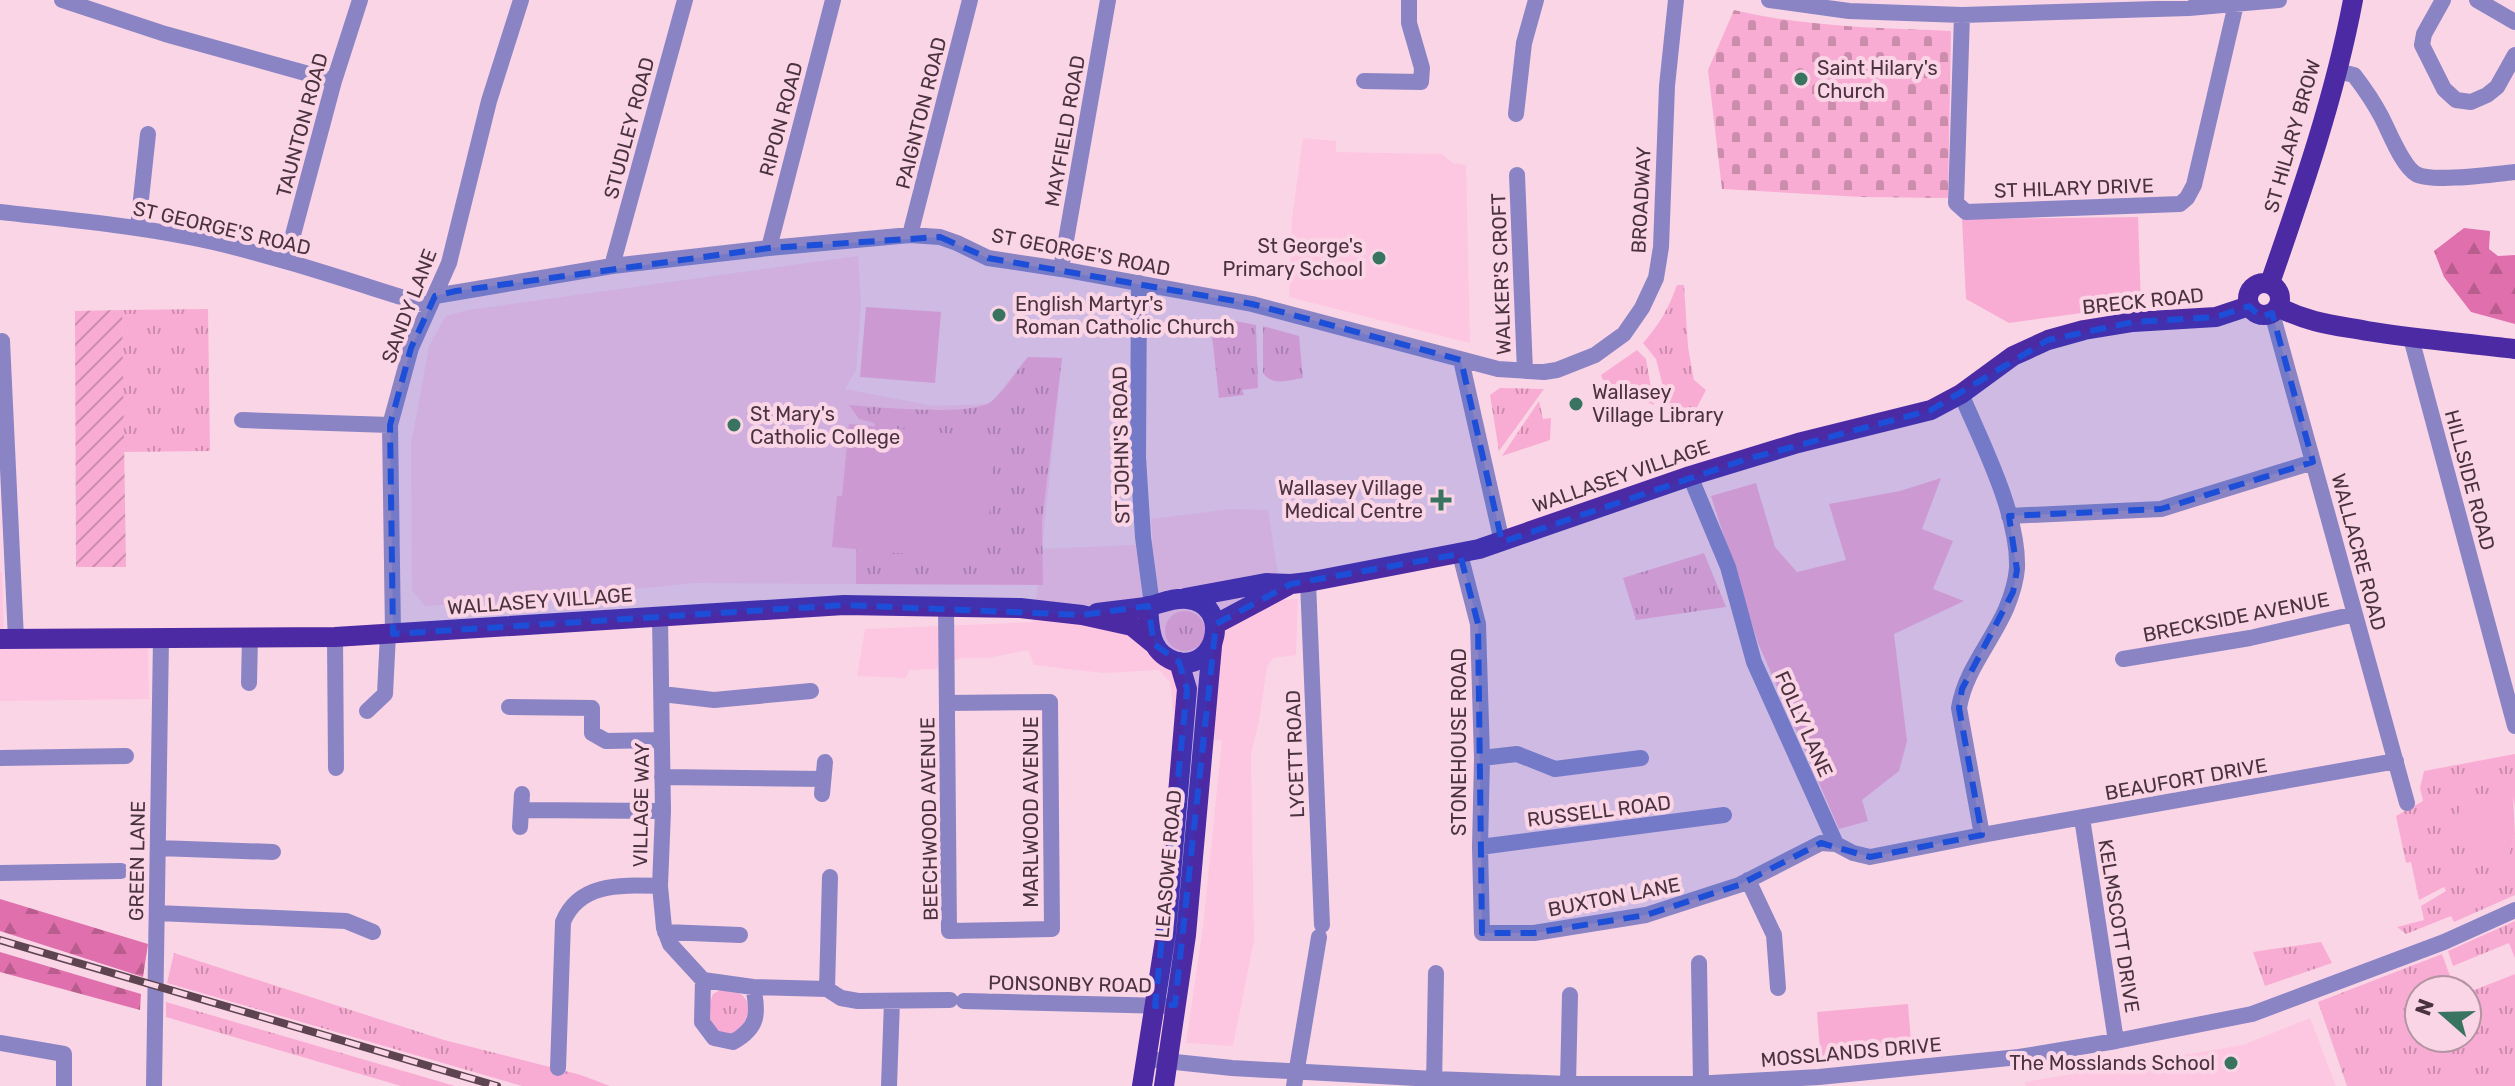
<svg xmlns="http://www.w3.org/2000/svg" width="2515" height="1086" font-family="Rubik,sans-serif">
<defs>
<pattern id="grass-tufts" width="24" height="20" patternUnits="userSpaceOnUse" patternTransform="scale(2)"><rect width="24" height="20" fill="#f9acd3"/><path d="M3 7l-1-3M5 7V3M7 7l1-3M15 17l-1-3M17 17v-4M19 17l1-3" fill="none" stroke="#cc8dad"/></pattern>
<pattern id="forest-firs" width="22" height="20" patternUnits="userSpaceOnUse" patternTransform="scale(2)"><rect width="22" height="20" fill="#e070ad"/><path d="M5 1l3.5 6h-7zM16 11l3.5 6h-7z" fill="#b85d8e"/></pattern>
<pattern id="cemetery-stones" width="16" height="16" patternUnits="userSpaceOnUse" patternTransform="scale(2)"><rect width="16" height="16" fill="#f9acd3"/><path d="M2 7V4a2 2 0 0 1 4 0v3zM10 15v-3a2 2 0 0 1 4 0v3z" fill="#cc8dad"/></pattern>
<pattern id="garden-furrows" width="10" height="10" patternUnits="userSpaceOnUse" patternTransform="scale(2)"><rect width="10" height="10" fill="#f9acd3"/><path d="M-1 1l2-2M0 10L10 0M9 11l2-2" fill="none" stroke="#cc8dad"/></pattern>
</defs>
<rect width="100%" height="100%" fill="#fad5e6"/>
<!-- built -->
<path fill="#fdc7e1" d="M1303,138L1336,141V152L1442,154L1453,163L1466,165L1470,343L1289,297L1292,218Z
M858,256L861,304L856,370L845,389L933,406L990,404L1028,357L1062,358L1042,549L1153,544L1151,519L1231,509L1268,510L1282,600L1298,599L1296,655L1273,658L1267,667L1259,721L1251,754L1254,940L1233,1046L1186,1043L1203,927L1222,740L1176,737L1170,682L1159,670L1103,673L1034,665L1028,650L989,658H960L936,669L909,670L906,678L857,676L865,629L1033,622L1038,585L695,583L537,599L425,606L412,590L411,445L429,346L446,316L468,310Z
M0,572H2L4,648L148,646L149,699L0,701Z
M2310,1018L2336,1086H2026L2025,1082L2243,1045Z"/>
<!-- grass -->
<path fill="url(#grass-tufts)" d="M1677,285H1684L1688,347L1694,380L1706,390L1692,417L1668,406L1656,359L1643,343C1659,325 1669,308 1677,285Z
M208,309L210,451L123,452L122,310Z
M1224,319L1256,325L1258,388L1242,390L1244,395L1219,398L1212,336L1225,337L1227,324L1224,323Z
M1263,326L1299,336L1303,378C1288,380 1273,387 1263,373Z
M1637,350L1646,359L1654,405L1603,380L1601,375Z
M1028,357L1062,358L1042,521L1043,585L856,584V549L984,560L995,438L875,427L874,423L859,419L849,405C877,407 974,417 992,401C1006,389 1016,371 1028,357Z
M1500,388L1544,389L1499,451L1490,395Z
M1539,401L1543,419L1551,418L1550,440L1502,456Z
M1704,553L1726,607L1636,620L1623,578Z
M1165 631a20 20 0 1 1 40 0a20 20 0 1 1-40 0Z
M2515,754V807L2513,796L2509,855L2515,835V895L2454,922L2451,916L2406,934L2397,927L2424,920L2421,906L2446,891L2444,887L2419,900L2411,862L2406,863L2396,816L2423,801L2420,788L2424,771Z
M2515,921V958L2509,943L2453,966L2448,951Z
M2321,942L2332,963L2265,986L2253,952Z
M174,953L444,1040L581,1075L610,1086H522L167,983Z
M2442,954L2455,990H2419V1038H2467V993L2515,974V1086H2347L2318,1002Z
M720,990C725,991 730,990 734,991C758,998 747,1026 733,1035L714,1030C705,1017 708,1008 713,994Z
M166,1002L455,1086H401L166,1017Z"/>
<!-- forest -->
<path fill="url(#forest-firs)" d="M2464,228L2490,231L2489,249L2498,256L2515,255V324L2471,312L2444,277L2434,251Z
M0,899L148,944L143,977L0,931Z
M0,952L141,994L140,1010L0,972Z"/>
<!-- cemetery -->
<path fill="url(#cemetery-stones)" d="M1734,10C1805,27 1878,28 1951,31L1948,198L1862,197L1722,189L1708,70Z"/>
<!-- park -->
<path fill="#f9acd3" d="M2138,217L2141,305L2009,323L1966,299L1962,219Z
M866,307L941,312L935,383L860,377Z
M849,424L996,438L985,561L832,547L837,496H842Z
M1941,478L1922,529L1953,541L1933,589L1964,601L1894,634L1907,741L1899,771L1862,800L1868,821L1839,829L1758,643L1711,496L1756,483L1775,547L1797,572L1846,560L1829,504L1900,491Z
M2493,795L2513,796L2515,835L2509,855L2470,866L2457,815L2462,807Z
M1908,1004L1912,1055L1821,1063L1817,1012Z"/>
<!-- garden -->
<path fill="url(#garden-furrows)" d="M122,310L126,567H76L75,311Z"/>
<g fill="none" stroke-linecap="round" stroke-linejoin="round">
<!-- minor -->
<path stroke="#8a84c5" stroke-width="16" d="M62,0L165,34L334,81
M1769,0L1849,11L1962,15L2189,8L2279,0
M2443,0L2424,34L2422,45L2444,89L2456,100L2471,102L2487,95L2497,87L2515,55
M2477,0L2515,22
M1962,15L1956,203L1966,212L2180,204L2187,198L2194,185L2236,4
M2337,71L2354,75C2364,88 2373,101 2381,116C2389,131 2402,166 2416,174C2432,183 2495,174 2515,172
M1364,81L1421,82L1422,68L1409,23V0
M1516,114L1524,43L1536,0
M1517,175L1525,371
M0,212C71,220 142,226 213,242C286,259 358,284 430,306
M138,227L148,134
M910,235L970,0
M769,248L833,0
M286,261L334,81L360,0
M612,266L685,0
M1061,269L1108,0
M1139,283L1138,457L1143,537L1152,605
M435,296L612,266L769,248L910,235L940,237L957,243L988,258L1061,269L1252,304L1498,369L1544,372L1557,370L1595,355L1624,334L1642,308L1656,278L1661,247L1667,86L1676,0
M2272,313L2407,803
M2411,338L2515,726
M2,341L16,639
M1461,360L1502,542
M1961,394C1982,443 2019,515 2017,568C2016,582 2011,597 2006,609C1991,643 1965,671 1959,708L1982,835
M242,420L390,425
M1690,476L1728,567L1754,662L1836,844L1853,853L1870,857L1982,835L2396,761
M2009,516L2161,509L2313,462
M1460,554L1478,624L1482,758L1480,847L1482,933H1534L1646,915L1739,885L1821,843L1836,844
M1308,582L1322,925
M946,606L949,931L1052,929L1050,702L947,703
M660,617L663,811L660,886L664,928L670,944L703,980L753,987L827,989L841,998L858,1001L950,1000
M393,634L390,425L411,348L449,263L489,101L521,0
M335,637L336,768
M2123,659L2250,638L2355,614
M249,683L250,637
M662,694L714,700L811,691
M509,707L592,708V733L606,741L662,740
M367,711L385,694L388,634
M0,758L126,756
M1482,758L1517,754L1555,769L1641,758
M662,777L823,779
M822,794L825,762
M521,810L663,811
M2082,818L2116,1041
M520,827L522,794
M1480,847L1724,815
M158,848L273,852
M0,873L121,871
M1748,880L1774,935L1778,988
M157,913L346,921L373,932
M665,932L740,935
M1699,963L1701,1083
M703,980L702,1022L714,1038L733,1042C758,1028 759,1014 753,987
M827,989L830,877
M964,1001L1167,1006
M0,1043L64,1054V1086
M1147,1059L1232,1068L1434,1079L1568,1084H1693L1819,1077L2019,1057L2116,1041L2252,1014L2444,942L2515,910
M558,1068L563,922C579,882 622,885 660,886
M1568,1084L1570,995
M154,1086L161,638
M889,1086L892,1001
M1294,1086L1319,937
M1434,1086L1436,973"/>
<!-- major -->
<path stroke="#4c2aa4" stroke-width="20" d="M2248 299a16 16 0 1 1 32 0a16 16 0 1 1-32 0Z
M2270,283C2302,191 2335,96 2353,0
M2278,307C2309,323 2334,325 2367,331C2416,339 2466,343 2515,349
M1185,598L1266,583L1291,584L1308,582L1479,549L1690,476L1798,443L1931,410L1961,394L2013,356L2048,340L2084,330L2133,322L2216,317L2249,306
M1097,613C1114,611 1130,609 1146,607C1160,604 1173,597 1188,599C1231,604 1219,671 1177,662C1167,659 1158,652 1154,643C1149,632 1149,618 1148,606
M1216,624L1291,584
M0,639L335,637L844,605L1020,608L1082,615L1132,626L1154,644
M1142,1086L1166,933L1187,689L1179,662
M1164,1086L1186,935L1212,646"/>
<!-- rail casing -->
<g stroke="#5e4451" stroke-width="8">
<path id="rail" d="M0,940L497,1086"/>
</g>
<!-- rail -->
<use href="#rail" stroke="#fad5e6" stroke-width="5" stroke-dasharray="15" stroke-linecap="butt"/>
</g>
<!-- marked area -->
<path fill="#1d4ed8" fill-opacity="0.2" stroke="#1d4ed8" stroke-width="6" stroke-dasharray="16 10" stroke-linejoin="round" d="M940,237L988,258L1252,304L1461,360L1502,542L1747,459L1931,410L2048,340L2133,322L2216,317L2249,306L2261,317L2272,313L2313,462L2161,509L2009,516L2017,570L2013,592L1962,689L1959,708L1982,835L1870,857L1821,843L1739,885L1646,915L1534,933H1482L1478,624L1460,554L1291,584L1216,624L1175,1005L1155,1006L1187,689L1179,662L1154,644L1148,606L1082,615L844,605L393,634L390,425L411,348L435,296L456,291L769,248Z"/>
<!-- markers -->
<g fill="#38745f" stroke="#fad5e6" stroke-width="3">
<circle cx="1801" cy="79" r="8"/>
<circle cx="1379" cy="258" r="8"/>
<circle cx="999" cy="315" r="8"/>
<circle cx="1576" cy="404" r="8"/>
<circle cx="734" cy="425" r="8"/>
<path d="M1437 488h8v8h8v8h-8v8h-8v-8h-8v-8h8z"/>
<circle cx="2231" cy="1063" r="8"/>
</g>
<g text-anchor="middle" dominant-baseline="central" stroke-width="8" stroke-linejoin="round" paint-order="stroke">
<!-- poi labels -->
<g font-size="20" fill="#4a323e" stroke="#fad5e6" text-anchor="start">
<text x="1817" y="68">Saint Hilary's<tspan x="1817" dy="23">Church</tspan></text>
<text x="1363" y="246" text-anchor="end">St George's<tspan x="1363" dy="23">Primary School</tspan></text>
<text x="1015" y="304">English Martyr's<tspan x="1015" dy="23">Roman Catholic Church</tspan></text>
<text x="1592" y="392">Wallasey<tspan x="1592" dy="23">Village Library</tspan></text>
<text x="750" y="414">St Mary's<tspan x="750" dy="23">Catholic College</tspan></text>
<text x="1423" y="488" text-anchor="end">Wallasey Village<tspan x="1423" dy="23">Medical Centre</tspan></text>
<text x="2215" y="1063" text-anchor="end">The Mosslands School</text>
</g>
<!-- street labels -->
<g font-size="20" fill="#4a323e" stroke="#fad5e6">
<text transform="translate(921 113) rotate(-76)">PAIGNTON ROAD</text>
<text transform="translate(781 119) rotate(-75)">RIPON ROAD</text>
<text transform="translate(302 125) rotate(-75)">TAUNTON ROAD</text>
<text transform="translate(629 128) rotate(-75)">STUDLEY ROAD</text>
<text transform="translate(1065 131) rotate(-80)">MAYFIELD ROAD</text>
<text transform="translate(2292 136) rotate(-74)">ST HILARY BROW</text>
<text transform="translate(2074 188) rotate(-2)">ST HILARY DRIVE</text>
<text transform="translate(1641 200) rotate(-87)">BROADWAY</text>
<text transform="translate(222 228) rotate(13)">ST GEORGE'S ROAD</text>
<text transform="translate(1081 252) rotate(11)">ST GEORGE'S ROAD</text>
<text transform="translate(1501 274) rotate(-92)">WALKER'S CROFT</text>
<text transform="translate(2143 301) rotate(-6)">BRECK ROAD</text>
<text transform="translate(409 306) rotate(-69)">SANDY LANE</text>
<text transform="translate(1121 445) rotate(-91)">ST JOHN'S ROAD</text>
<text transform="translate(1621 476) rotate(-19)">WALLASEY VILLAGE</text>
<text transform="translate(2470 480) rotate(75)">HILLSIDE ROAD</text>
<text transform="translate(2359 552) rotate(75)">WALLACRE ROAD</text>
<text transform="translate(540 601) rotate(-4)">WALLASEY VILLAGE</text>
<text transform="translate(2236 617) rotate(-11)">BRECKSIDE AVENUE</text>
<text transform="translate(1804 724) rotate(66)">FOLLY LANE</text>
<text transform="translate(1459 742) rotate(-90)">STONEHOUSE ROAD</text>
<text transform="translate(1295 754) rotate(-92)">LYCETT ROAD</text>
<text transform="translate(2186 779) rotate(-10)">BEAUFORT DRIVE</text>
<text transform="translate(641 805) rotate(-89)">VILLAGE WAY</text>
<text transform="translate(1599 811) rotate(-7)">RUSSELL ROAD</text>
<text transform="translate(1031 812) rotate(-90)">MARLWOOD AVENUE</text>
<text transform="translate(929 819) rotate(-91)">BEECHWOOD AVENUE</text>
<text transform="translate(137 861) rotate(-89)">GREEN LANE</text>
<text transform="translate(1168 864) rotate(-85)">LEASOWE ROAD</text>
<text transform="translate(1614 897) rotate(-11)">BUXTON LANE</text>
<text transform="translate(2119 926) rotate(81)">KELMSCOTT DRIVE</text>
<text transform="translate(1070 984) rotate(1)">PONSONBY ROAD</text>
<text transform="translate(1851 1052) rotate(-5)">MOSSLANDS DRIVE</text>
</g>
</g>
<!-- north arrow -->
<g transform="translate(2443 1014) rotate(290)"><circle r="38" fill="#fad5e6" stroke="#b494a3" stroke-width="2"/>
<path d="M0-6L14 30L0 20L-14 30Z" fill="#38745f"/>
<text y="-12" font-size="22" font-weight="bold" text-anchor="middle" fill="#4a323e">N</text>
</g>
</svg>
